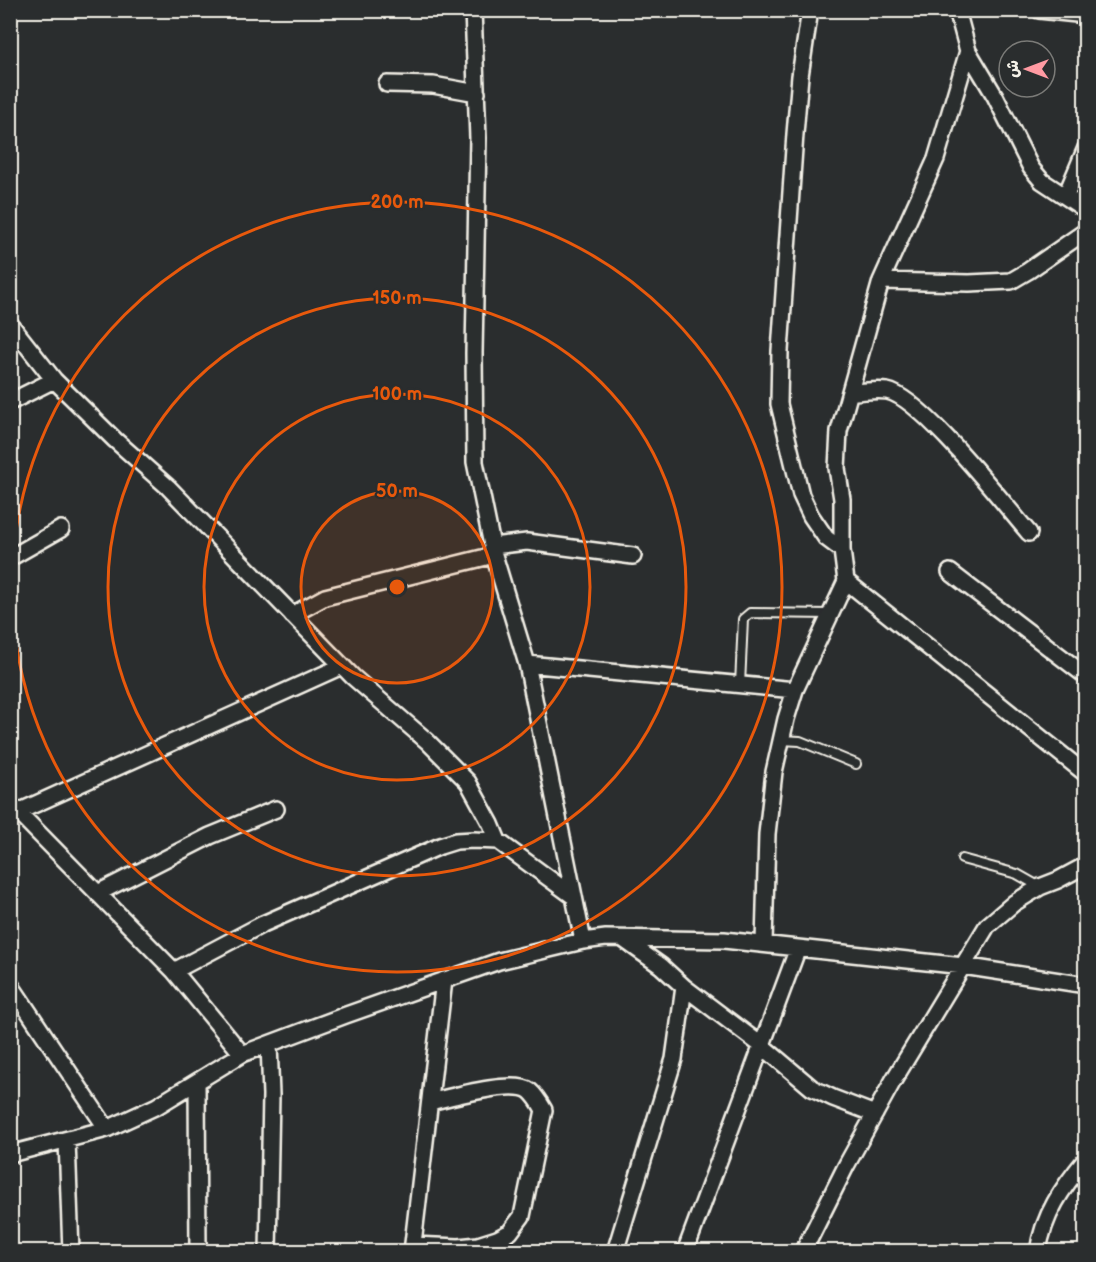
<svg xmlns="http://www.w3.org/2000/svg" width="1096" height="1262" font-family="'Balsamiq Sans','Playpen Sans Arabic',sans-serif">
<rect width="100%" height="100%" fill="#2a2d2e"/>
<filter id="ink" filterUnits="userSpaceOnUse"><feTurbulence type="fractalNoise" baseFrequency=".0167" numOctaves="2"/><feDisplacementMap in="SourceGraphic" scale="12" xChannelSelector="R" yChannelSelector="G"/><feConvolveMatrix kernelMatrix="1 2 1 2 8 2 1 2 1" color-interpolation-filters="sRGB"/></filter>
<g filter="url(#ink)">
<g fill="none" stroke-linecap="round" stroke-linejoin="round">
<!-- service casing -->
<g stroke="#f4f1e8" stroke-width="12">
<path id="service" d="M740,685L743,619L750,613L831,614
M781,740L800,741L856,764
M962,859L1017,874L1040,887"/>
</g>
<!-- minor casing -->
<g stroke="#f4f1e8" stroke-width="20">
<path id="minor" d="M473,10L478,138L474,353L475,462L494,555L527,664L583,941
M810,10L800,76L795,134L780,351L779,404L801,495L811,516L826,538L842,550
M1039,10L1086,15
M968,51L995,96L1031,168L1042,181L1086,210
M387,84L433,85L477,93
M1066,195L1086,148
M881,281L969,283L1011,281L1028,271L1086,231
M10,324L54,380L115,440L168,487L353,677L427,741L468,782L491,824L498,841
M850,392C862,392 876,389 887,391C921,397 1003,503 1029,533
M10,402L54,380
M493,546L527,542L633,556
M10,558L61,529
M950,572L1086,676
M846,581L842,550V499L837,468L839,431L881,281L936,159L968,51L957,10
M292,615L325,597L494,555
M527,664L795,690
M12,806L174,971L242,1054
M18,812L342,666
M98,893L210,836L276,809
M764,943L767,834L774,772L786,719L795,690L846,581L1086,774
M174,971L263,924L440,846L456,841L473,840L498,841L573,896
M10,984L107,1129
M684,987L761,1045L812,1088L833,1098L875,1114
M197,1082L198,1252
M67,1140L71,1252
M10,1154L107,1129L157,1106L242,1054L346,1015L499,961L583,941L606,938L724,940L963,966L1086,985
M413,1245L459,1247L478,1245L497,1239L510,1232L522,1216L544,1110C540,1103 536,1096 530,1091C514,1079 451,1097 430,1102
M268,1252L271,1095L269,1044
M412,1252L444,980
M615,1252L674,1059L684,987L661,966L623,939
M685,1252L798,948
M803,1252L846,1166L893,1081L987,926L1014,903L1040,887L1058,880L1086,865
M1038,1252C1043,1215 1063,1187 1086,1159"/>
</g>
<!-- service -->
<use href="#service" stroke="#2a2d2e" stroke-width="8"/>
<!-- minor -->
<use href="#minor" stroke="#2a2d2e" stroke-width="15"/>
</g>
</g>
<!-- distance rings -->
<circle cx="397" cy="587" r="96" fill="#e8590c" fill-opacity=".12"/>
<g fill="none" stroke="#e8590c" stroke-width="3">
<circle cx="397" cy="587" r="96"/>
<circle cx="397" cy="587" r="193"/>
<circle cx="397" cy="587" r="289"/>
<circle cx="397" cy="587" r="385"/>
</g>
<circle cx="397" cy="587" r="9" fill="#e8590c" stroke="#2a2d2e" stroke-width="3"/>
<g font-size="18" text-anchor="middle" font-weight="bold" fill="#e8590c" stroke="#2a2d2e" stroke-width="4.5" stroke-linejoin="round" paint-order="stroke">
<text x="397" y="208">200 m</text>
<text x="397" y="304">150 m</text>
<text x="397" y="400">100 m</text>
<text x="397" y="497">50 m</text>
</g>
<!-- margin -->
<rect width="1096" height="1262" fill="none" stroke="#2a2d2e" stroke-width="36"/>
<rect x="18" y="18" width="1060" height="1226" fill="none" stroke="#f4f1e8" stroke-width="2" filter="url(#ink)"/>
<!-- north arrow -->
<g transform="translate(1027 69) rotate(270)"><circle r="28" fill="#2a2d2e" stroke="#7b7b78" stroke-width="1.5"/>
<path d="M0-4.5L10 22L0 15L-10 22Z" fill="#ff9aa2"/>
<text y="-9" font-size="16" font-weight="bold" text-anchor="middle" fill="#f4f1e8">ش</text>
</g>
</svg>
